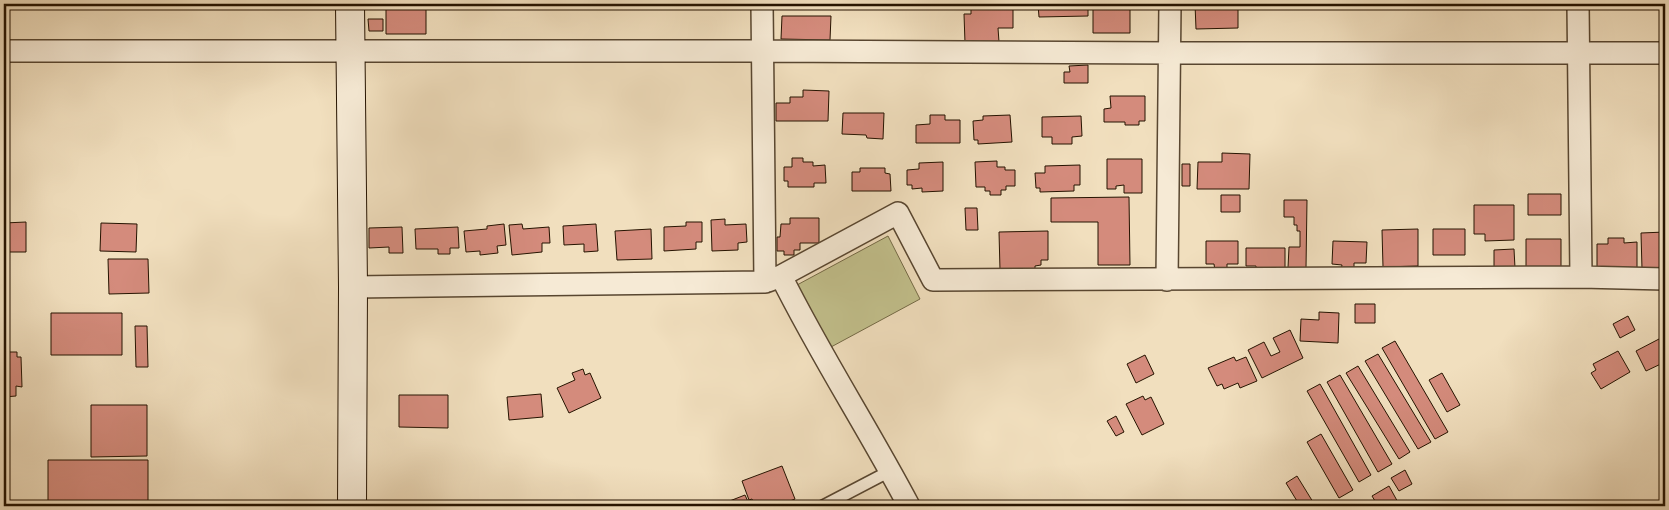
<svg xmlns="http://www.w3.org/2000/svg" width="1669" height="510" font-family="Cardo,serif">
<rect width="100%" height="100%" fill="#f1dfbe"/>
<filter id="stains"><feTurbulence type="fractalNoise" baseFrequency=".004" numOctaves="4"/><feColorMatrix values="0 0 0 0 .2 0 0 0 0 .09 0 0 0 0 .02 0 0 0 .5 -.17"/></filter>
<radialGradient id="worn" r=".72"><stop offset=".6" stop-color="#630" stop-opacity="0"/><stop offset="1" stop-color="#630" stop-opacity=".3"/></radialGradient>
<!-- green -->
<path fill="#c2c08c" stroke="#746a46" d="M888,236L920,299L831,347L797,285Z"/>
<!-- building -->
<path fill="#d48b7c" stroke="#251300" d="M386,4H426V34H386Z
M506,4H555V9L506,8Z
M971,4H1013V28H998L999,42L965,43L964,14H971Z
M1038,4H1088V16L1039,17Z
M1195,4H1238V28L1196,29Z
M1359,4H1373V7H1359Z
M1093,5H1130V33H1093Z
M782,16H831L830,40L781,39Z
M368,19H383V31H369Z
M1088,65V83H1064V72H1070L1069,66Z
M803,90L829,91L828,121H776V103H790V97H803Z
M1110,96H1145V121H1139V125H1125V122H1104V109L1111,108Z
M843,113H884L883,139L867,138L866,135L842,134Z
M930,115H945V120H960V143H916V125L930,124Z
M1010,115L1012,142L978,144V140H974L973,121L983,120V116Z
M1081,116L1082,136L1072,137V144H1052V137H1042V117Z
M1222,153L1250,154L1249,189H1197L1198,162H1222Z
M792,158H803V162H813V166L825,165L826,183H814V187H788V181H784V167H792Z
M1107,159H1142V193H1124V185L1116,186V189H1107Z
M997,161V167H1005V170H1015V186H1006V190H1001V195H990V191H985V187H976L975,162Z
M943,162V191L922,192V188L912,189V185H907V170L919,169V163Z
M1182,164H1190V186H1182Z
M1080,165V185H1074V191L1040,192V188H1036L1035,173H1045V166Z
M860,168H885V173L890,174L891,191H852V172H860Z
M1528,194H1561V215H1528Z
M1221,195H1240V212H1221Z
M1129,197L1130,265H1098V222H1051V198Z
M1284,200H1307L1306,268H1288L1289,247H1300V231H1297V225H1294V217H1284Z
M1474,205H1514V240L1485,241V234H1474Z
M965,208H977L978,230H966Z
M790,218H819V243H800V250H794V255H784V251H777V237H780L781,224H790Z
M725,219V225L746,224L747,242L738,243V250L712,251L711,220Z
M26,222V252H4V223Z
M686,222H702V242H696V249L664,251V227L686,226Z
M101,223L137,224L136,252L100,251Z
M504,224L506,245L497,246L498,253L480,255V251L466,252L464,231L487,229V226Z
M522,224L523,229L549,227L550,243H542V252L512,255L509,225Z
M596,224L598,251L584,252V244L564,245L563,226Z
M402,227L403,253H389V247L369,248V228Z
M458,227L459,248H450V254H438V249H416L415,229Z
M651,229L652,259L617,260L615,231Z
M1418,229V266L1383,267L1382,230Z
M1433,229H1465V255H1433Z
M1048,231V260H1041V265L1035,266V270H1000L999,232Z
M1665,232V264H1661V269H1642L1641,233Z
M1608,238H1624V243L1637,242V269H1597V244H1608Z
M1526,239H1561V272H1526Z
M1206,241H1238V264H1227V271H1215L1214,264H1206Z
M1333,241L1367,242L1366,263H1354V271L1341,270L1342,265L1332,264Z
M1246,248H1285V271L1256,270V266H1246Z
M1514,249L1515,268L1494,269V250Z
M108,259H148L149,293L109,294Z
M1355,304H1375V323H1355Z
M1319,312L1339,313L1338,343L1300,341L1301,319L1319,320Z
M51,313H122V355H51Z
M1628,316L1635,330L1620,338L1613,324Z
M135,326H147L148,367H136Z
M1290,330L1303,358L1262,378L1248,350L1264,342L1271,356L1280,352L1273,338Z
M1659,339L1662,344L1665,342V362L1646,371L1636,351Z
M1395,341L1448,432L1435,439L1382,348Z
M1618,351L1630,372L1601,389L1591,373L1596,370L1593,364Z
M4,352H17V357H21L22,387L16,386V396L4,397Z
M1378,354L1431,442L1418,449L1365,361Z
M1145,355L1154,374L1136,383L1127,364Z
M1234,357L1236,361L1246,357L1257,381L1240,388L1238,383L1224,389L1222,384L1217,386L1208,368Z
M1358,366L1410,452L1399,459L1346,373Z
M583,369L585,375L590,373L601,398L569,413L557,388L575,380L572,373Z
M1442,373L1460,405L1447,412L1429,380Z
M1340,375L1392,464L1378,472L1327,382Z
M1320,384L1371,475L1359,482L1307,391Z
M541,394L543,417L509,420L507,397Z
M399,395H448V428L399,427Z
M1143,396L1145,400L1151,397L1164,424L1142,435L1126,404Z
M91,405H147V456L91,457Z
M1116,416L1124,432L1116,436L1107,421Z
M1321,434L1353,490L1339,498L1307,442Z
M48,460H148V506H48Z
M782,466L795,499L785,503L786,506H755L752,499L749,500L742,481Z
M1405,470L1412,484L1399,491L1391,478Z
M1297,476L1313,502L1305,506H1300L1286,483Z
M1389,486L1400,506H1378L1372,496Z
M745,495L750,506H729L727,502Z"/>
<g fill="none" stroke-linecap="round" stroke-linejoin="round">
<!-- lane casing -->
<g stroke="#584630" stroke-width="14">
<path id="lane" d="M823,506L890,471"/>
</g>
<!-- street casing -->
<g stroke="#584630" stroke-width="24">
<path id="street" d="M1578,4L1581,277
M4,51H762L1170,53H1665
M781,276L898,213L933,280L1581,277L1665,279
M1167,280L1170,4
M768,281L781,276C820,355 868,428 909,506
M353,287L765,282L762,4"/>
</g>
<!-- secondary casing -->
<g stroke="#251300" stroke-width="30">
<path id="secondary" d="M350,4L353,287L352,506"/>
</g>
<!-- lane -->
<use href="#lane" stroke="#f6ead5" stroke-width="11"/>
<!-- street -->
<use href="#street" stroke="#f6ead5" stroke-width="21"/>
<!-- secondary -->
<use href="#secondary" stroke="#f6ead5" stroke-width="28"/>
</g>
<!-- margin -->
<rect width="1669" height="510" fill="none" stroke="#f1dfbe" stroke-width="20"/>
<rect x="5" y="5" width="1659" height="500" fill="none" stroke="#251300" stroke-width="2.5"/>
<rect x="10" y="10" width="1649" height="490" fill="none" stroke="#251300"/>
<rect width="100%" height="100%" filter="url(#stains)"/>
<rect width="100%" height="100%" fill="url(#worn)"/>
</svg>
